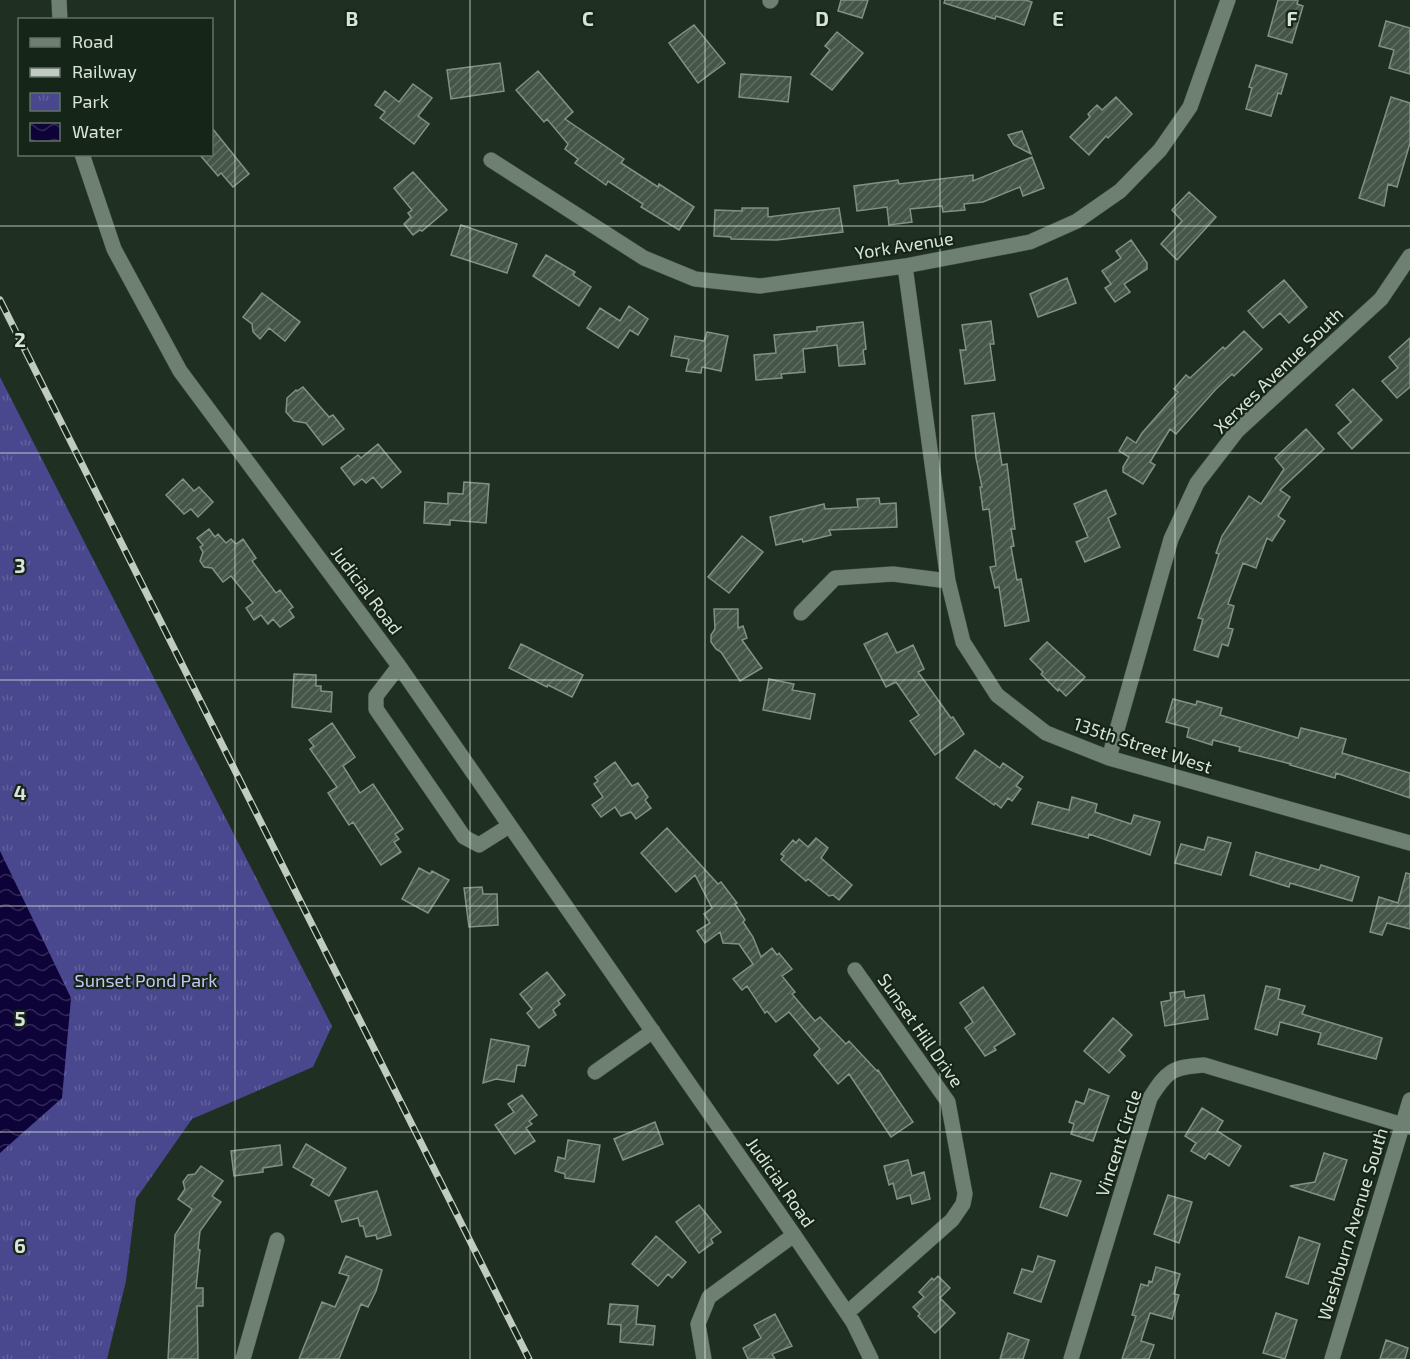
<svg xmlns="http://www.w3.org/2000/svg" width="1410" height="1359" font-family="'Exo 2',sans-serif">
<defs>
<pattern id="park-tufts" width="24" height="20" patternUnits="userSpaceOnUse" patternTransform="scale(1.5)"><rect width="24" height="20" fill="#49478d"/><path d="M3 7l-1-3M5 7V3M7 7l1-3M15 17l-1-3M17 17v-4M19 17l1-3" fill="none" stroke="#63619c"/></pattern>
<pattern id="water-waves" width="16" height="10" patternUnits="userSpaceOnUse" patternTransform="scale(1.5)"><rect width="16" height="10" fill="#0e0339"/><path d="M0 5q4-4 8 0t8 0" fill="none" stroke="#302855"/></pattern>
<pattern id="building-hatch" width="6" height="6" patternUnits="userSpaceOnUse" patternTransform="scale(1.5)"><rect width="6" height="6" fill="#455648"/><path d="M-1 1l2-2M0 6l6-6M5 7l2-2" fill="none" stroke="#5f6e62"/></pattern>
</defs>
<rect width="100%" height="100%" fill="#1f2f21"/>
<!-- park -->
<path fill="url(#park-tufts)" d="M0,377L332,1026L313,1067L192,1119L136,1199L126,1281L107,1359H0Z"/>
<!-- water -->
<path fill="url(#water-waves)" d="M0,851L71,998L62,1098L0,1153Z"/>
<!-- building -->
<path fill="url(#building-hatch)" stroke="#809383" stroke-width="1.5" d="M841,0H868L862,18L838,11Z
M945,0H1025L1032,2L1024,25L996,16L995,19L944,3Z
M1278,0H1298L1297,4L1303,6L1292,43L1268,36Z
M1386,21L1410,28V74L1389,68L1394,50L1379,46Z
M694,25L725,63L698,83L669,43Z
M837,32L863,53L832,90L811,74L830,50L825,46Z
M500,63L504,91L451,99L447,70Z
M1256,65L1287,74L1281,94L1278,93L1271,116L1246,109L1252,88L1249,87Z
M538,71L573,112L565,119L624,159L621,163L658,187L659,184L694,207L679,230L641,207L643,204L608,181L606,185L575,163L578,159L565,149L568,144L547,119L544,122L516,90Z
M741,74L791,77L788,102L739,97Z
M413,84L432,98L418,116L429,124L414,144L380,118L385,112L375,105L385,91L399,102Z
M1116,97L1132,114L1108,138L1106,136L1089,155L1070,137L1090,117L1088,114L1097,105L1102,110Z
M1391,97L1410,103V143L1397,187L1388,184L1384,206L1359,198Z
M212,128L249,174L233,187L221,173L218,176L199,154H212Z
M1022,131L1031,154L1014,145L1008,135Z
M1032,157L1044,188L1023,196L1020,187L983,202L964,204L965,210L943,212L942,206L910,209L912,222L889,225L887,207L857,211L854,186L898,180L899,184L973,175V181Z
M413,172L447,210L422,231L420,230L413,235L404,224L411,217L408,213L412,210L394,188Z
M1189,192L1216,217L1177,260L1161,244L1182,221L1172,210Z
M742,208H768V217L839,208L843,232L777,240L731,239V237L714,236L715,210L742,211Z
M461,225L517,244L507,273L451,255Z
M1131,240L1147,263V269L1124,284L1130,292L1115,302L1105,288L1111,284L1102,271L1121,258L1116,251Z
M546,255L575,272L573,275L591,287L579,306L533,276Z
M1067,278L1076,303L1038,317L1030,294Z
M1284,280L1307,307L1289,323L1280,313L1263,328L1248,311Z
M262,293L300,322L285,341L269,328L260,339L253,332L252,324L243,317Z
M629,306L648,319L638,335L630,330L618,348L587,328L600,308L620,321Z
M991,321L994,344H990L995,380L965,384L960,350H966L962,325Z
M863,322L866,349L863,350L865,364L839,366L837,345L803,349L805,372L781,374L782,378L756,380L754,355L776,353L774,335L817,331V327Z
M1244,331L1262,349L1234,376L1232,374L1216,389L1176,434L1170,429L1150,462L1155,465L1143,484L1123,472V467L1129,457L1119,451L1127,437L1136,443L1142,433L1178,392L1174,389L1186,375L1190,378L1223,347L1225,349Z
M707,332L728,336L721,371L702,367L701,373L686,371L689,359L671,356L675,336L704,341Z
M1410,338V387L1397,398L1382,381L1398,368L1389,357Z
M303,387L329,417L333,415L344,429L323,445L306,423L294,421L286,412L287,398L296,390L297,391Z
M1353,389L1382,420L1352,449L1338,433L1351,422L1336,405Z
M994,413L1002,465L1007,464L1015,529H1011L1014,546L1011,547L1017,580L1021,579L1029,621L1005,626L999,587L995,588L990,567L996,566L989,509L983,510L980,487H982L976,458L972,416Z
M1306,429L1324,449L1280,490L1290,497L1278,516L1285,521L1272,541L1267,538L1256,568L1243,563L1228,604L1234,606L1228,628L1233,629L1228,646L1222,644L1218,657L1194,650L1203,619L1198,618L1219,554L1216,553L1222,536L1249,496L1261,504L1284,469L1275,458Z
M378,444L401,472L382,488L373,477L366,483L362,479L354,485L341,468L358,455L361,458Z
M183,479L194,491L199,487L213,502L198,517L191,509L184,514L166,495Z
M464,482L489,484L486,523L450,520V525L424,523L425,502L448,504V493L463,494Z
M1106,490L1116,514L1108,518L1120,547L1085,562L1076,542L1088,537L1074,504Z
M879,498L880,504L896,503L897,527L829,530L831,535L803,542L802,539L776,545L770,517L824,504L825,509L858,507L857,499Z
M209,529L215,537L218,534L226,543L231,539L236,544L243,539L256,558L252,561L276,593L280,590L293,607L289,610L294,617L280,627L273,619L268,624L261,615L254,620L246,608L253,603L231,576L223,582L212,568L204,567L200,561L203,552L200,547L203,545L197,538Z
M742,536L763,552L729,593L708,577Z
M714,609H738V628L743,626L747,638L742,640L762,668L740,681L721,652L716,649L711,642V635L715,629Z
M887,633L897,653L913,645L924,669L918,672L951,718L953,717L964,734L935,755L910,721L919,715L896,682L886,687L864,644Z
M1047,642L1085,677L1066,696L1059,689L1058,691L1041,674L1043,672L1030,659Z
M521,644L583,675L572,697L548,685L547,687L509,668Z
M294,674L316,675V686H321V691L332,692L331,712L292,707Z
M769,679L794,684L792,690L815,694L810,719L763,710Z
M1173,699L1196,705L1197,701L1222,708L1220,715L1298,738L1301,728L1346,739L1342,753L1410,773V798L1336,773L1335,778L1290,765L1291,764L1239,751L1240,747L1213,740L1212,745L1187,737L1189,728L1166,722Z
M332,723L355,757L343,766L360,793L373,784L403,829L395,834L399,839L394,842L401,852L381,865L353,822L349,825L328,793L337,787L310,749L314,746L309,740Z
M975,750L1000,768L1003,763L1023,777L1016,786L1021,789L1012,801L1008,798L1001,808L995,803L994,805L956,778Z
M615,762L632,786L638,783L648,797L645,800L651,808L636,819L631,812L621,816L615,807L601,817L592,805L603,797L594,784L598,781L595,777Z
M1072,797L1097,804L1095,812L1131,824L1134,815L1160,822L1150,855L1089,834L1088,838L1032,824L1038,802L1069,810Z
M667,828L718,884L721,882L737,903L735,904L745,920L743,922L753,937L761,957L772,948L777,955L779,953L792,969L782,976L795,992L792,994L815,1021L820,1017L846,1044L849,1041L877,1071L878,1070L913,1122L891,1137L849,1074L838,1084L814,1055L820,1049L789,1012L776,1022L767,1011L765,1013L747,986L742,990L733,979L753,964L739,944L723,943L720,932L705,943L697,931L710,923L704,914L712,908L695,875L676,892L641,853Z
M1208,837L1231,843L1221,875L1175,863L1181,844L1204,850Z
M816,838L828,848L821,858L852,885L839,900L833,895L829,896L808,879L806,881L781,860L784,856L781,854L793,840L796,843L799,839L808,847Z
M1256,852L1319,870L1321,865L1359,877L1352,901L1290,883L1289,887L1250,875Z
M419,868L430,874L432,871L449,880L428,913L402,899Z
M1406,873L1410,874V929L1387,923L1382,935L1370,932L1379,897L1398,903Z
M482,887L483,894H497L498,925L469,927L464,888Z
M547,972L565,995L558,1001L560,1004L553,1010L556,1015L539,1028L527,1013L532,1009L520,994Z
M1266,986L1280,989L1278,999L1305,1006L1302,1014L1382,1038L1376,1059L1318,1044L1321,1033L1280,1022L1277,1035L1255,1029Z
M983,987L1015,1034L994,1047L996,1050L985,1056L965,1028L973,1022L960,1003Z
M1184,991L1185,998L1204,995L1208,1019L1165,1026L1161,1002L1171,1000L1170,993Z
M1113,1018L1132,1035L1119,1050L1125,1056L1109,1073L1084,1051Z
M491,1039L529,1046L525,1066L517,1065L514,1082L496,1079L483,1083Z
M1089,1089L1109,1096L1093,1141L1071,1134L1074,1124L1069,1122L1076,1101L1084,1104Z
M522,1095L537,1115L529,1121L532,1124L526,1128L535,1141L515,1154L495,1125L514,1112L508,1104Z
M1202,1108L1223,1121L1217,1131L1241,1146L1229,1166L1209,1153L1205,1159L1191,1151L1196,1143L1185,1136Z
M655,1122L663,1144L623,1160L614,1139Z
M568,1140L600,1145L594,1182L565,1178V1174L555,1171L558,1157L565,1159Z
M306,1144L346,1168L329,1196L311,1185L314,1179L293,1167Z
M280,1145L282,1165L263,1168V1172L234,1176L231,1151Z
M1324,1153L1347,1160L1334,1200L1290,1186L1315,1182Z
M908,1160L912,1176L924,1172L930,1199L912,1204L910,1195L897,1199L893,1183L889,1185L884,1166Z
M201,1166L223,1181L212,1196L221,1202L200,1231L198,1249L200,1250L196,1288H203V1306H197L198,1359H168L175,1235L192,1209L178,1199L185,1189L183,1182L188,1175L195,1174Z
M1051,1173L1081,1181L1067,1216L1040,1207Z
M377,1191L391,1235L377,1239L376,1235L366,1237L363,1226H360L358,1218L342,1222L335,1201Z
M1168,1195L1192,1202L1179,1243L1154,1234Z
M699,1205L721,1232L711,1239L713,1243L699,1253L676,1222Z
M656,1236L686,1262L672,1278L668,1274L658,1286L632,1264Z
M1299,1237L1320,1244L1308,1284L1286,1277Z
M346,1256L382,1270L376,1291L368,1307L361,1304L339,1359H299L322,1302L335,1307L349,1276L339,1273Z
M1038,1256L1055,1261L1041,1302L1014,1293L1022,1269L1033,1272Z
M1156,1267L1180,1274L1174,1294L1179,1295L1172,1319L1150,1313L1141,1341L1154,1345L1149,1359H1122L1136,1316L1132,1315L1141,1284L1148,1286L1149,1281L1152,1282Z
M938,1276L950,1288L940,1298L955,1313L935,1333L918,1316L920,1314L913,1307L924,1297L919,1292L932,1278L934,1280Z
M610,1304L638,1306L636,1324L655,1326L653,1345L620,1342L621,1325L608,1324Z
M1276,1313L1297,1320L1285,1359L1263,1353Z
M775,1314L792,1346L772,1354L775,1359H748L743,1348L761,1338L754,1325Z
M1008,1333L1029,1340L1023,1359H1000Z
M1386,1340L1408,1348L1405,1359H1380Z"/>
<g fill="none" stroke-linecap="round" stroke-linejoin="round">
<!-- minor casing -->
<g stroke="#3e4c41" stroke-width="16">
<path id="minor" d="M59,0L60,20
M770,1L771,0
M82,154L114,249L180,371L399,666L794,1235L853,1322L871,1359
M491,160L644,258L695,279L760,286L905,266L1030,242L1077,221L1120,191L1160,150L1190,107L1228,0
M905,266L948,581L963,642L997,695L1046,733L1109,758L1410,843
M801,613L835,578L893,574L948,581
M399,666L376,696V709L464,837L479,845L509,826
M1109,758L1171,539L1197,483L1237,431L1381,299L1410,256
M595,1072L653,1031
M847,1313L952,1220L963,1204L965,1194L948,1102L855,970
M243,1359L277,1240
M704,1359L698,1324L709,1297L794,1235
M1071,1359L1150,1098C1167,1071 1172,1067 1204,1065L1410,1127
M1332,1359L1410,1100"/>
</g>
<!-- minor -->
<use href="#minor" stroke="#6e8071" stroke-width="15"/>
<!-- rail casing -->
<g stroke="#c0cbc2" stroke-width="7">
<path id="rail" d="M0,300L529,1359"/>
</g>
<!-- rail -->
<use href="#rail" stroke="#152518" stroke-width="4.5" stroke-dasharray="14" stroke-linecap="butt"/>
</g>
<!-- grid -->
<path fill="none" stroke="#d9e3da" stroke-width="1.5" stroke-opacity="0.55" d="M235,0V1359M470,0V1359M705,0V1359M940,0V1359M1175,0V1359M0,226H1410M0,453H1410M0,680H1410M0,906H1410M0,1132H1410"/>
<g text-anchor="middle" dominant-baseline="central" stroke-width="4.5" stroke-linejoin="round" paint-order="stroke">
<!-- street labels -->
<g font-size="18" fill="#d9e3da" stroke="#152518">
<text transform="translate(904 245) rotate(-9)">York Avenue</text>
<text transform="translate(1278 370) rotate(-44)">Xerxes Avenue South</text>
<text transform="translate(367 590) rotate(53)">Judicial Road</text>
<text transform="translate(1143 745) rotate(18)">135th Street West</text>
<text transform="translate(921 1030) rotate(55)">Sunset Hill Drive</text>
<text transform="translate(1118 1143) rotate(-72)">Vincent Circle</text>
<text transform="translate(781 1182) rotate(55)">Judicial Road</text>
<text transform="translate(1352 1224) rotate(-73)">Washburn Avenue South</text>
</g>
<!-- park labels -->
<g font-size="18" fill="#c3c7f2" stroke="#152518">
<text x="146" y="980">Sunset Pond Park</text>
</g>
</g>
<g font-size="20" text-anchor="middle" font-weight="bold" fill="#d9e3da" stroke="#152518" stroke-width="4.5" stroke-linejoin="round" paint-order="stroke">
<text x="352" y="26">B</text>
<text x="588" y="26">C</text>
<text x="822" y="26">D</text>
<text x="1058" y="26">E</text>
<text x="1292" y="26">F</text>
<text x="20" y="347">2</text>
<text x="20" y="573">3</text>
<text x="20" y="800">4</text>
<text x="20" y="1026">5</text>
<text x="20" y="1253">6</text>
</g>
<!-- legend -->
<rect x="18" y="18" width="195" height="138" fill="#152518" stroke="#637166" stroke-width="1.5"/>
<rect x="30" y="38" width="30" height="9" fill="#6e8071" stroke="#637166" stroke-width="1.5"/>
<text x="72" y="48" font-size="18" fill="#d9e3da">Road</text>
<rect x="30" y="68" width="30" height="9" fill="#c0cbc2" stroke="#637166" stroke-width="1.5"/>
<text x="72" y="78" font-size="18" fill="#d9e3da">Railway</text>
<rect x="30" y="93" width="30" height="18" fill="url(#park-tufts)" stroke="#637166" stroke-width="1.5"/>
<text x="72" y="108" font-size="18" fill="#d9e3da">Park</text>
<rect x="30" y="123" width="30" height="18" fill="url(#water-waves)" stroke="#637166" stroke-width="1.5"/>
<text x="72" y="138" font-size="18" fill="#d9e3da">Water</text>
</svg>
